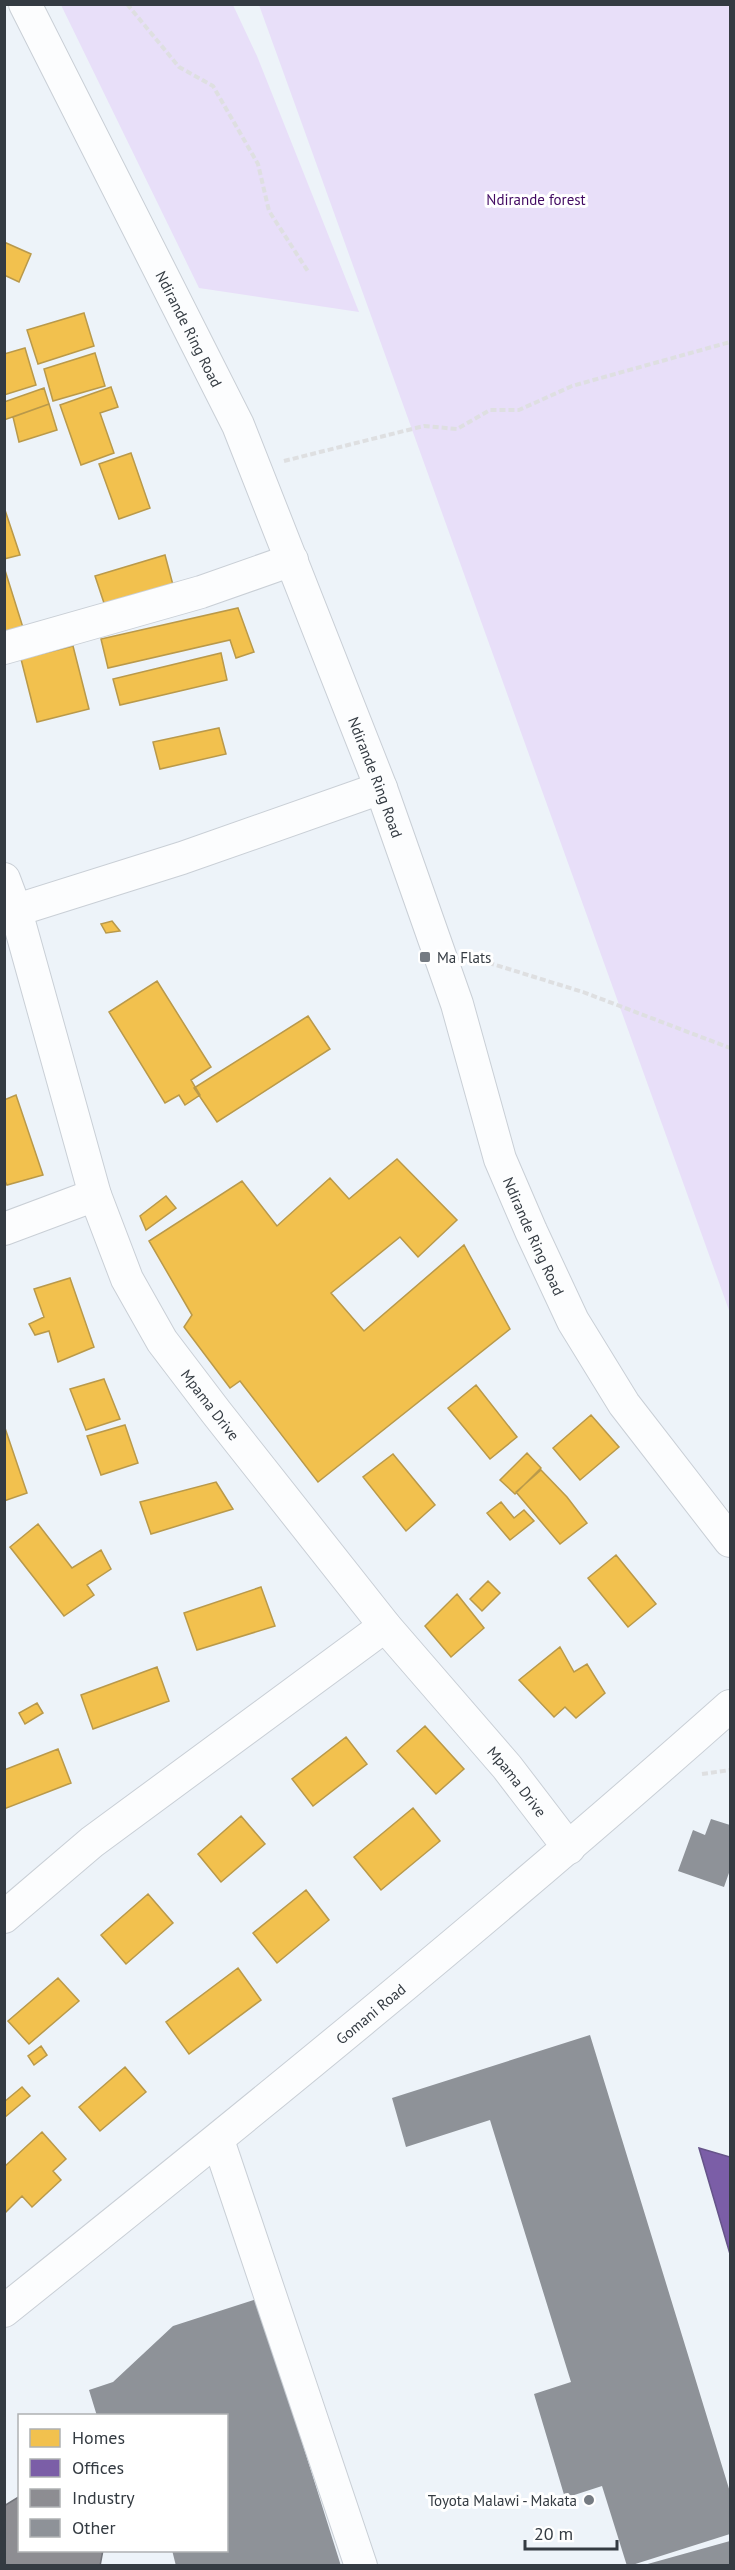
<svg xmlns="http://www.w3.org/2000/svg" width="735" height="2570" font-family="'PT Sans',sans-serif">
<rect width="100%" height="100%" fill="#edf3f9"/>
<!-- green -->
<path fill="#e8dff9" d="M61,5H233L257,56L359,312L199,288Z
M259,5H730V1313L297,110Z"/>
<!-- homes -->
<path fill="#f2c14e" stroke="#b9994a" stroke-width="1.5" d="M4,242L31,254L19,282L4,275Z
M84,313L94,346L38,364L27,330Z
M25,348L36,385L4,395V354Z
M95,353L105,386L53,401L44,369Z
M111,387L118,407L100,413L114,453L81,465L60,405Z
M44,388L49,404L4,420V402Z
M49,404L57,430L19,442L13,417Z
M131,453L150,508L119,519L99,464Z
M4,507L20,555L4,559Z
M165,555L173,585L105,606L95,576Z
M4,567L25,634L4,640Z
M238,608L254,652L236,658L230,640L108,668L101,639Z
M73,646L89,709L37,722L21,659Z
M221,653L227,680L120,705L113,679Z
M219,728L226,754L160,769L153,742Z
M112,921L120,931L106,933L101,924Z
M157,981L211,1067L191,1080L200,1095L185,1105L179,1095L165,1103L109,1012Z
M308,1016L330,1049L217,1122L194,1088Z
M16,1095L43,1175L7,1185L4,1179V1100Z
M397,1159L457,1220L418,1257L400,1237L331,1293L364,1331L464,1245L510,1329L318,1482L240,1381L230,1388L184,1327L192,1315L149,1241L242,1181L277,1226L330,1178L349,1199Z
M166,1196L176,1208L146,1230L140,1216Z
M70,1278L94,1347L58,1362L49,1331L35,1335L29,1324L44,1317L34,1289Z
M104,1379L120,1419L86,1430L70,1389Z
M476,1385L517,1437L490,1459L448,1408Z
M591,1415L619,1447L580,1480L553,1448Z
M4,1425L27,1493L4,1501Z
M125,1425L138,1463L101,1475L87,1436Z
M527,1453L541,1468L515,1494L500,1480Z
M393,1454L435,1505L406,1531L363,1477Z
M541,1470L567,1497L587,1523L560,1544L516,1492Z
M216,1482L233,1509L151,1534L140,1502Z
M501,1502L514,1518L524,1510L534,1521L510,1540L487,1513Z
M38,1524L72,1568L101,1550L111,1569L87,1585L94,1595L64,1616L10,1547Z
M616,1555L656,1604L628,1627L588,1578Z
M488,1581L500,1593L482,1611L470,1599Z
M261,1587L275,1626L197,1650L184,1613Z
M457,1594L484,1628L451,1657L425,1626Z
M560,1647L574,1672L587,1664L605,1693L576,1718L565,1707L554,1717L519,1680Z
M157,1667L169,1701L93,1729L81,1695Z
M37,1703L43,1713L25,1724L19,1713Z
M425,1726L464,1769L436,1794L397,1751Z
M346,1737L367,1764L313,1806L292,1779Z
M58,1749L71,1783L4,1809V1770Z
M413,1808L440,1841L381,1890L354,1857Z
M241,1816L265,1844L221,1882L198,1854Z
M306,1890L329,1920L277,1963L253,1933Z
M148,1894L173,1923L126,1964L101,1935Z
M238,1968L261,2000L189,2054L166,2022Z
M58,1978L79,2001L29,2044L8,2021Z
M41,2046L47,2055L34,2065L28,2056Z
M125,2067L146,2092L100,2131L79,2107Z
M22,2087L30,2096L4,2118V2102Z
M42,2132L66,2159L53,2171L61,2180L32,2207L22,2196L5,2213L4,2167Z"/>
<!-- offices -->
<path fill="#7b5ea7" stroke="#665489" stroke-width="1.5" d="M699,2148L730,2157V2254Z"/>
<!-- industry -->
<path fill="#8d8d92" stroke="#72747a" stroke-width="1.5" d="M20,2496V2550H103L100,2566H4V2506Z"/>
<!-- building -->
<path fill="#8e9298" d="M711,1819L730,1825V1870L724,1887L678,1871L693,1830L705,1835Z
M590,2035L730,2492V2534L629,2566H627L602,2486L565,2498L534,2394L571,2382L490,2120L406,2147L392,2098Z
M257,2299L341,2566H176L172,2550H226V2416H97L89,2390L113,2382L173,2326Z
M730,2541V2566H644V2565Z"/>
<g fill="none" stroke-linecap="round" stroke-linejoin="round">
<!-- minor casing -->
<g stroke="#c9cfd6" stroke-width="34">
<g id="minor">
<path id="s1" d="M25,4L238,425L381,788L457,1004L500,1159L531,1231L573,1321L624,1404L730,1541"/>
<path d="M4,648L201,592L292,560"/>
<path id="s2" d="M4,879L16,911L95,1195L127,1279L162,1341L216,1412L385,1626L507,1767L569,1848"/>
<path d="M4,914L182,858L381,788"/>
<path d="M4,1229L95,1195"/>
<path d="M4,1917L92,1842L385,1626"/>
<path d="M218,2140L361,2566"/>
<path id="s3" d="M4,2311C250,2114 495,1915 730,1706"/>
</g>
</g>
<!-- path -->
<path stroke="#dedfe1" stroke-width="4" stroke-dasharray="6 3" stroke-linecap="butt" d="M127,4L179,67L213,86L258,164L269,211L309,273
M284,461L424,426L457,429L490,410H519L572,386L730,342
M472,955L486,962L583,992L730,1048
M702,1774L730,1770"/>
<!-- minor -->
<use href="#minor" stroke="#fcfdfe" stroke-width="32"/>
</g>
<!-- markers -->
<g fill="#757b82" stroke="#fff" stroke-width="2">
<rect x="419" y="951" width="12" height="12" rx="3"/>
<circle cx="589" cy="2500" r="6"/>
</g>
<g text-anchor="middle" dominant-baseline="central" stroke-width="6" stroke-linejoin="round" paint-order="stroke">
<!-- park labels -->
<g font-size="15" fill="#410962" stroke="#fff">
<text x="536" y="199">Ndirande forest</text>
</g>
<!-- street labels -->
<g font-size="15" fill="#343b42" stroke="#fff">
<text stroke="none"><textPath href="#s1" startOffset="364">Ndirande Ring Road</textPath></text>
<text stroke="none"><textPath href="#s1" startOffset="850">Ndirande Ring Road</textPath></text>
<text stroke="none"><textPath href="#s1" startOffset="1336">Ndirande Ring Road</textPath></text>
<text stroke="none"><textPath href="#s2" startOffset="570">Mpama Drive</textPath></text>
<text stroke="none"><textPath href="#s2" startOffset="1056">Mpama Drive</textPath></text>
<text stroke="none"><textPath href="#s3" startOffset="472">Gomani Road</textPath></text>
</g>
<!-- poi labels -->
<g font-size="15" fill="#343b42" stroke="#fff" text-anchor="start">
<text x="437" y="957">Ma Flats</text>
<text x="577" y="2500" text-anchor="end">Toyota Malawi - Makata</text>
</g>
</g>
<!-- border -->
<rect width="735" height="2570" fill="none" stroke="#343b42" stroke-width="12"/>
<!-- legend -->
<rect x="18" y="2414" width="210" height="138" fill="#ffffff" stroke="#aeb1b3" stroke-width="1.5"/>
<rect x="30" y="2429" width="30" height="18" fill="#f2c14e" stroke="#aeb1b3" stroke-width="1.5"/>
<text x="72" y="2444" font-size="18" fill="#343b42">Homes</text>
<rect x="30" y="2459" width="30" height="18" fill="#7b5ea7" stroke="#aeb1b3" stroke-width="1.5"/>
<text x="72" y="2474" font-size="18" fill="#343b42">Offices</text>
<rect x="30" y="2489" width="30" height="18" fill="#8d8d92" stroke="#aeb1b3" stroke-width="1.5"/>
<text x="72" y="2504" font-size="18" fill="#343b42">Industry</text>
<rect x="30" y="2519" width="30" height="18" fill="#8e9298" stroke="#aeb1b3" stroke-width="1.5"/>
<text x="72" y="2534" font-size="18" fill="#343b42">Other</text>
<!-- scale -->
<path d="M525 2540v9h92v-9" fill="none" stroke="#343b42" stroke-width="3"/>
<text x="534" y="2540" font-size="18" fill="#343b42" stroke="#ffffff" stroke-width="4.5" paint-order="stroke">20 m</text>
</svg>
